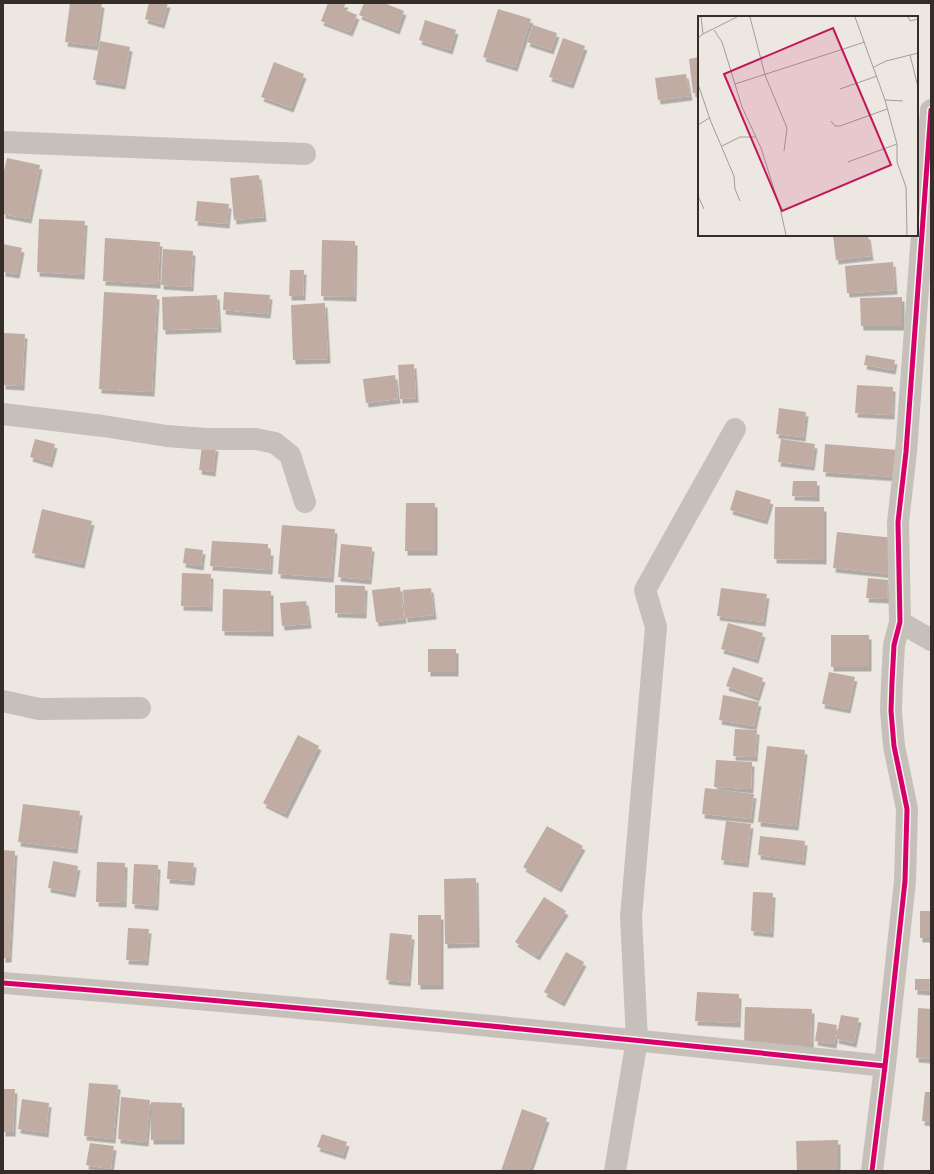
<svg xmlns="http://www.w3.org/2000/svg" width="934" height="1174" font-family="'Nunito Sans',sans-serif">
<defs>
<filter id="shadow"><feDropShadow dx="2.5" dy="4.5" stdDeviation="0" flood-color="#0004"/></filter>
</defs>
<rect width="100%" height="100%" fill="#ede7e1"/>
<!-- building -->
<path fill="#c0aca2" filter="url(#shadow)" d="M70,3H102L96,46L65,42Z
M149,3H168L162,24L145,19Z
M328,3H346L343,9L357,15L350,32L321,21Z
M364,3H384L404,11L397,30L359,15Z
M498,9L531,19L515,67L483,57Z
M425,20L456,30L450,50L419,40Z
M533,25L557,33L551,50L527,42Z
M563,38L585,46L571,84L549,77Z
M100,41L130,47L123,85L93,80Z
M699,57V92L693,93L689,59Z
M274,62L304,74L291,108L261,97Z
M686,74L690,96L658,100L655,78Z
M7,158L40,165L29,219L3,214V175Z
M259,175L264,217L234,220L230,178Z
M197,201L229,204L227,224L195,221Z
M39,219L85,221L82,275L37,272Z
M833,235H868L871,256L836,260Z
M105,238L160,242L158,284L103,281Z
M322,240L355,241L354,297L321,296Z
M3,244L22,248L17,274L3,272Z
M163,249L193,251L191,287L161,285Z
M893,262L895,290L847,293L845,266Z
M290,270H304L303,296H289Z
M104,292L157,295L152,392L99,389Z
M224,292L270,295L268,314L223,310Z
M217,295L219,328L163,330L162,297Z
M902,297V326H861L860,298Z
M325,303L328,359L293,360L291,305Z
M3,333L25,334L22,386L3,385Z
M866,355L895,360L893,370L864,365Z
M414,364L416,398L400,399L398,365Z
M395,375L398,399L366,403L363,379Z
M857,385L893,387L892,415L855,413Z
M779,408L806,412L803,437L776,434Z
M35,439L55,444L50,463L30,457Z
M781,439L815,444L812,466L778,462Z
M825,444L898,450L896,477L823,472Z
M202,445L216,447L213,472L199,470Z
M793,481H817V497L792,496Z
M736,490L771,500L765,520L730,510Z
M406,503H435V551H405Z
M775,507H824V560L774,559Z
M42,509L92,521L82,564L32,553Z
M282,525L335,529L331,578L278,574Z
M837,532L894,538L891,574L833,568Z
M212,541L268,544V551H271L270,570L210,566Z
M341,544L372,547L369,580L338,577Z
M185,548L203,550L201,566L183,563Z
M182,573L211,574L210,607L181,606Z
M868,578L888,580L887,599L866,598Z
M335,585L365,586L364,614L335,613Z
M400,587L404,619L376,622L372,590Z
M431,588L434,615L405,618L403,590Z
M721,588L767,594L763,622L717,616Z
M223,589L271,591V632L222,631Z
M306,601L309,624L282,626L280,603Z
M728,623L763,633L756,659L721,649Z
M831,635H869V667H831Z
M428,649H456V672H428Z
M733,667L763,678L757,697L726,686Z
M829,672L855,677L848,709L822,704Z
M723,695L759,702L754,726L719,720Z
M735,729L757,730L755,757L733,756Z
M298,735L319,746L285,814L263,803Z
M767,746L805,750L796,826L758,822Z
M716,760L752,762L751,789L714,787Z
M705,788L754,794L751,819L702,814Z
M23,804L80,811L75,849L18,842Z
M726,821L751,824L746,863L721,860Z
M547,826L583,846L559,888L523,867Z
M760,836L805,841L803,861L758,855Z
M3,850L15,851L9,958H3Z
M53,861L78,866L73,893L48,888Z
M168,861L194,863L192,881L167,879Z
M97,862L125,863L124,903L96,902Z
M134,864L158,865L156,906L132,904Z
M476,878L477,943L445,944L444,879Z
M753,892L773,893L771,933L751,931Z
M544,897L566,911L537,956L515,942Z
M920,911H931V938H920Z
M418,915H441V985H418Z
M128,928L149,929L146,961L126,960Z
M390,933L412,935L408,982L386,980Z
M566,952L584,962L562,1002L544,992Z
M915,979H930L929,991L915,990Z
M697,992L739,994L738,1023L695,1021Z
M745,1007L812,1009L811,1046L744,1044Z
M918,1008L931,1009V1059L916,1058Z
M841,1015L859,1018L854,1043L836,1039Z
M818,1022L837,1025L834,1044L815,1041Z
M89,1083L118,1085L113,1139L84,1136Z
M3,1089H15L13,1132H3Z
M925,1092H931V1122L922,1121Z
M121,1097L150,1100L146,1142L118,1139Z
M22,1099L49,1103L46,1133L18,1129Z
M151,1102L182,1103V1140H151Z
M522,1109L547,1118L529,1171H501Z
M322,1134L347,1142L343,1155L317,1147Z
M838,1140V1171H797L796,1141Z
M90,1143L114,1146L111,1169L86,1165Z"/>
<g fill="none" stroke-linecap="round" stroke-linejoin="round">
<!-- minor -->
<path stroke="#c6c0ba" stroke-width="22" d="M3,142L305,154
M3,414L103,426L167,436L206,439H256L275,443L290,455L305,502
M900,622L931,640
M3,701L39,709L140,708
M3,983C298,1006 592,1035 885,1066
M615,1171L637,1040L631,917L656,627L645,590L735,429
M872,1171L885,1066L905,881L907,809L894,746L891,711L892,682L894,645L900,622L898,522L906,452L931,110"/>
<!-- cycleway casing -->
<g stroke="#f9f2e8" stroke-width="8">
<path id="cycleway" d="M3,983C298,1006 592,1035 885,1066
M872,1171L885,1066L905,881L907,809L894,746L891,711L892,682L894,645L900,622L898,522L906,452L931,110"/>
</g>
<!-- cycleway -->
<use href="#cycleway" stroke="#d6006c" stroke-width="5"/>
</g>
<!-- overview -->
<g transform="translate(698 16)">
<rect width="220" height="220" fill="#ede7e1"/>
<path fill="none" stroke="#a49d97" stroke-width="1" d="M52,1L67,59L89,112L86,135M210,1L212,5L220,3M16,14L24,26L44,91L63,132L82,192L88,219M5,18L39,1M0,22L5,18L3,1M212,39L220,71M176,51L188,45L220,37M0,68L13,106L36,160L37,173L42,185M37,68L167,26M142,73L179,60M187,84L205,85M133,105L137,110H142L189,93M0,109L11,102M199,128V146L208,171L209,219M24,130L42,121H57M150,146L199,128L187,84L157,1M0,180L6,193"/>
<path fill="#c2185b" fill-opacity="0.15" stroke="#c2185b" stroke-width="2" d="M135,12L193,149L84,195L26,58Z"/>
<rect width="220" height="220" fill="none" stroke="#372d28" stroke-width="2"/>
</g>
<!-- border -->
<rect width="934" height="1174" fill="none" stroke="#372d28" stroke-width="8"/>
</svg>
